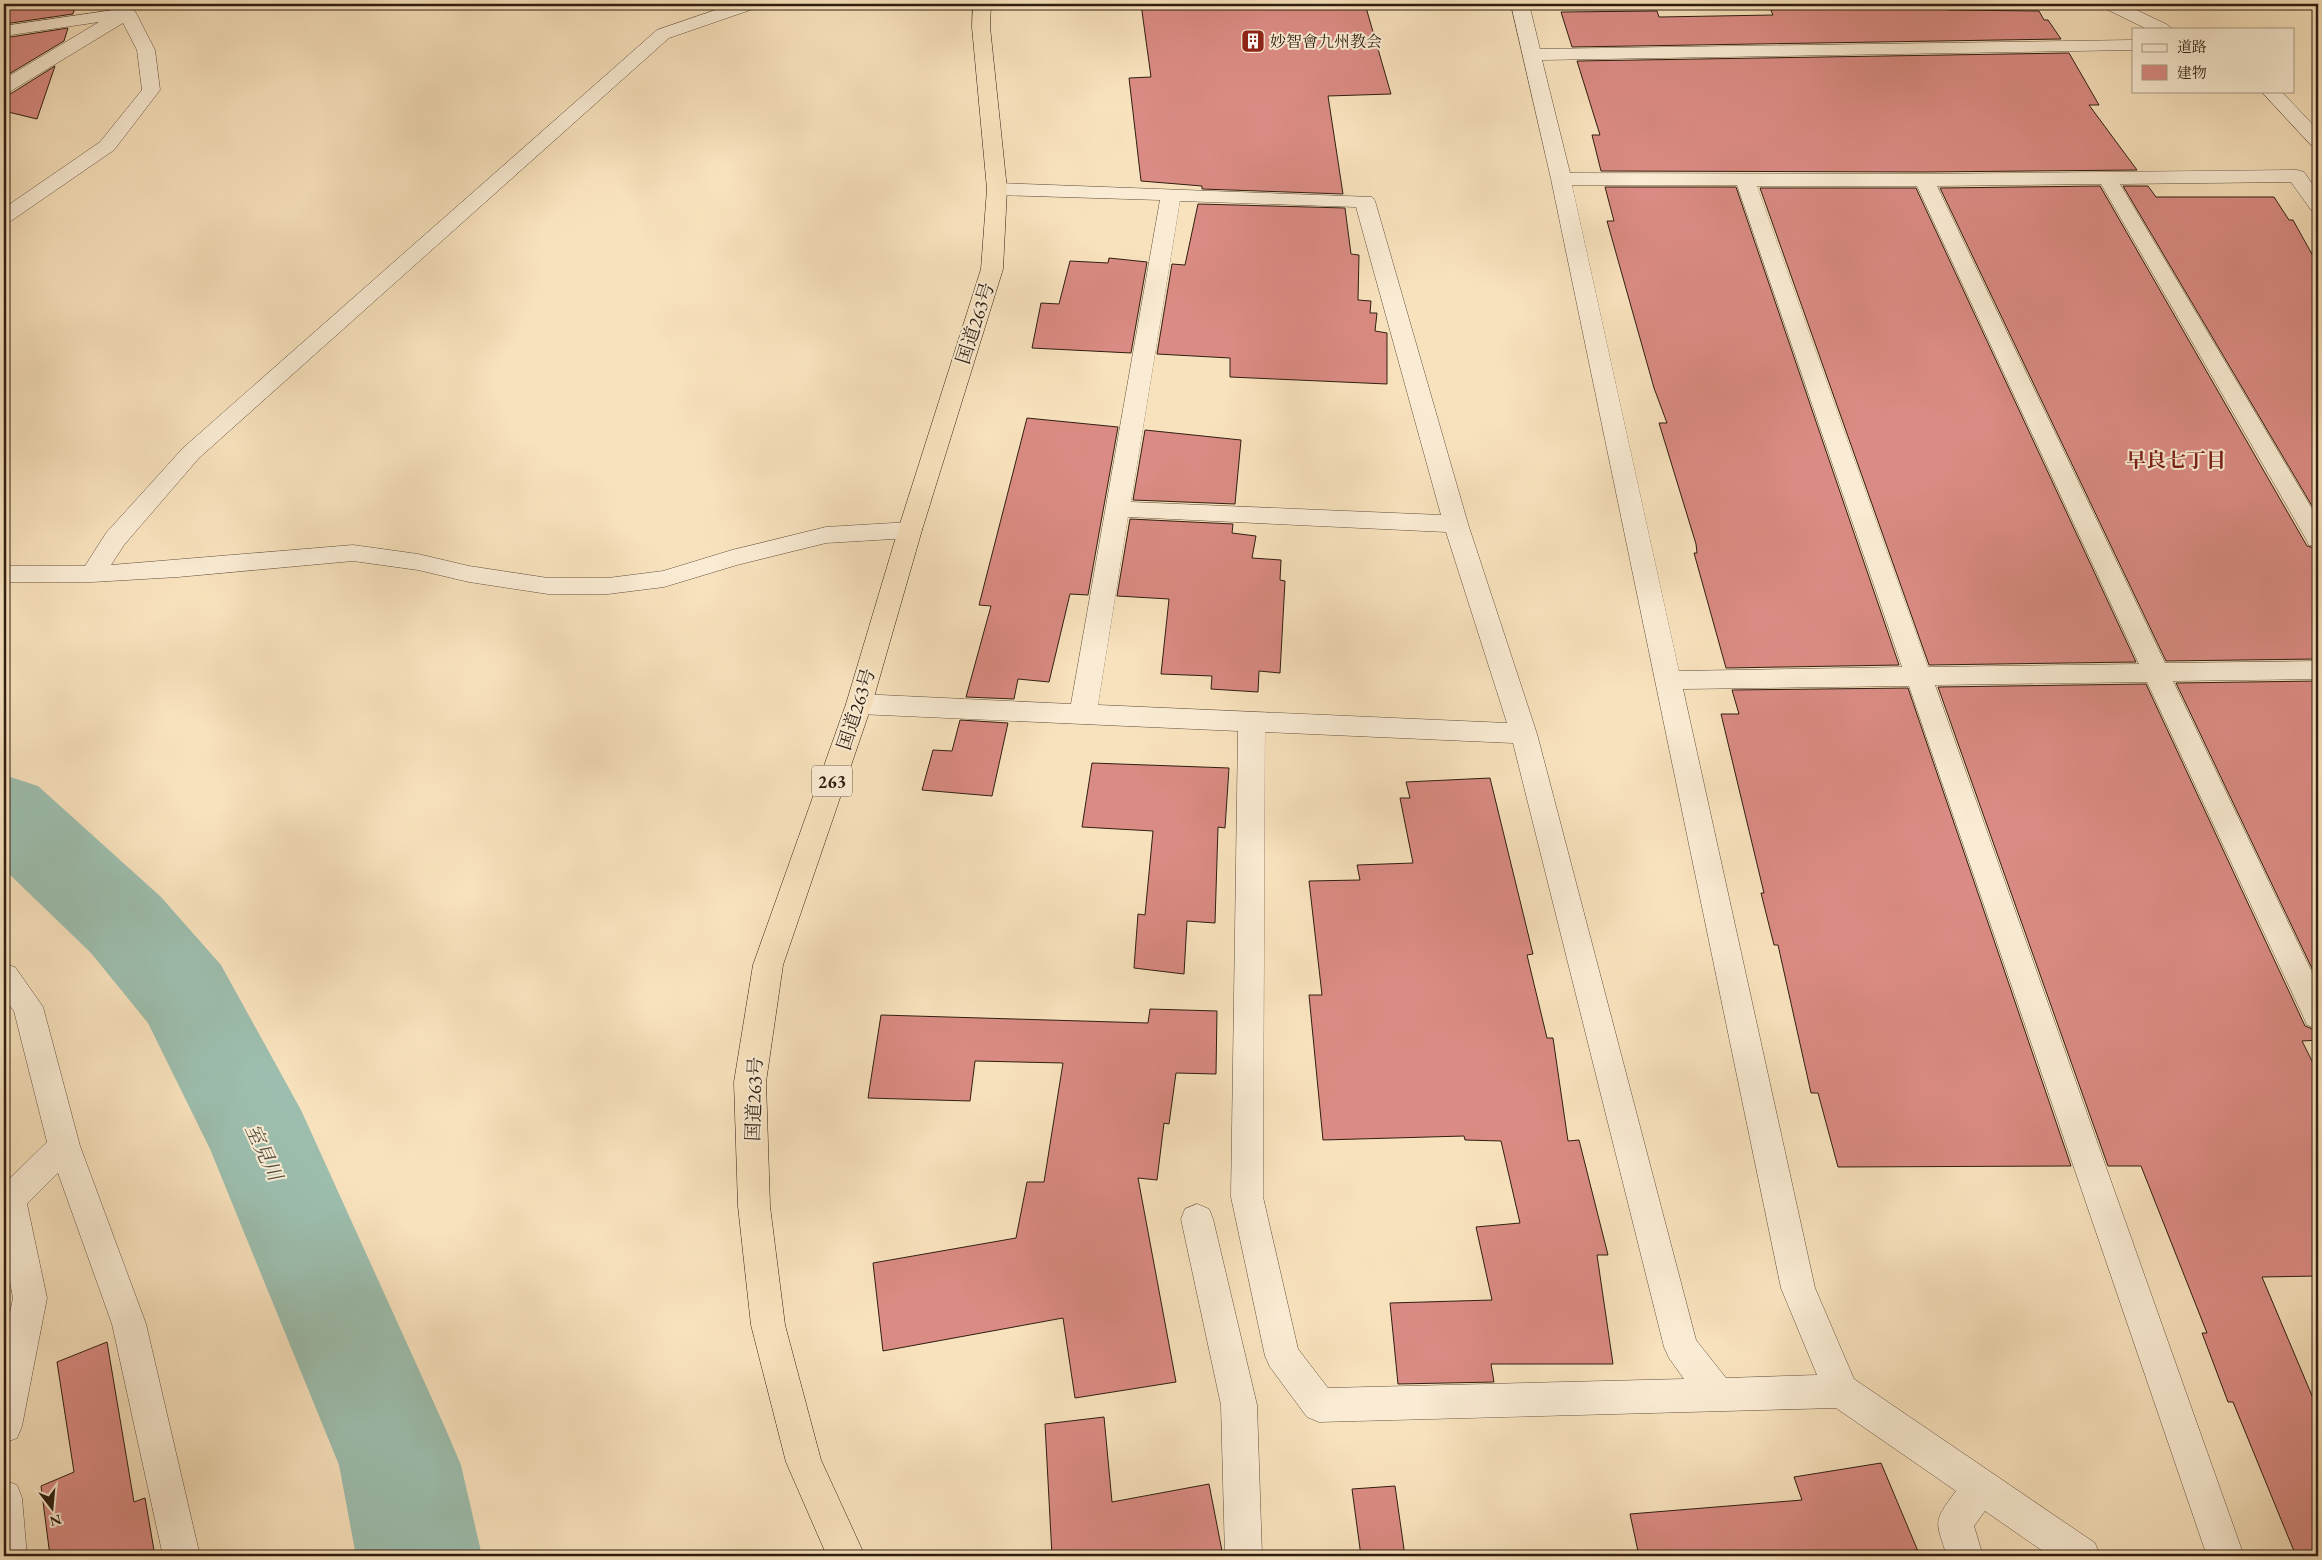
<svg xmlns="http://www.w3.org/2000/svg" width="2322" height="1560" font-family="'EB Garamond','Noto Serif JP',serif">
<rect width="100%" height="100%" fill="#f8e2bd"/>
<filter id="stains"><feTurbulence type="fractalNoise" baseFrequency=".004" numOctaves="4"/><feColorMatrix values="0 0 0 0 .2 0 0 0 0 .09 0 0 0 0 .02 0 0 0 .5 -.17"/></filter>
<radialGradient id="worn" r=".72"><stop offset=".6" stop-color="#630" stop-opacity="0"/><stop offset="1" stop-color="#630" stop-opacity=".3"/></radialGradient>
<g fill="none" stroke-linecap="round" stroke-linejoin="round">
<!-- river -->
<path fill="#9dbeae" fill-rule="evenodd" d="M4,775L38,786L161,897L221,965L301,1110L443,1423L461,1465L482,1556H356L339,1465L210,1149L148,1023L91,953L4,869Z"/>
</g>
<!-- building -->
<path fill="#da8b83" stroke="#2f1e10" d="M33,4H76L73,14L4,24V6Z
M1141,4H1365L1391,94L1328,96L1343,194L1202,189V186L1141,181L1129,78L1151,77Z
M1768,4H1945L1948,10L2039,11L2044,20H2048L2061,39L1572,47L1561,12L1657,11L1659,17L1773,15Z
M68,28L64,41L4,77V38Z
M2069,53L2099,105H2089L2137,170L1924,172L1601,171L1592,135H1600L1577,61Z
M55,66L37,119L4,111V95L12,93Z
M2100,186L2307,546L2318,549V659L2166,661L1940,188Z
M2123,186H2148L2156,197H2274L2289,220H2293L2318,265V516Z
M1605,187H1736L1899,665L1726,668L1694,553H1697L1696,544L1659,423H1667L1654,388L1607,221H1614Z
M1760,188H1916L2136,662L1929,665Z
M1198,204L1345,208L1351,254L1359,255L1358,300L1371,301L1370,313H1377L1375,331L1387,333V384L1230,377V358L1157,354L1172,264L1185,265Z
M1109,258L1147,262L1131,353L1032,348L1041,303L1059,304L1070,261L1108,263Z
M1027,418L1118,427L1088,595L1070,594L1049,682L1018,679L1014,699L966,697L991,606L979,605Z
M1145,430L1241,440L1235,504L1133,500Z
M1130,519L1233,524L1232,533L1256,536L1252,558L1281,560L1280,580L1285,581L1280,673L1259,671L1258,692L1211,689L1212,676L1161,674L1169,599L1117,596Z
M2318,681V981L2176,683Z
M2146,684L2305,1026L2318,1031V1040L2302,1041L2318,1073V1276L2262,1277L2318,1410V1556H2296L2233,1402H2228L2202,1333H2207L2141,1166H2108L1938,687Z
M1908,688L2071,1166L1838,1167L1818,1093H1811L1778,945H1774L1761,893H1764L1721,714H1739L1732,690Z
M960,720L1008,723L992,796L922,790L933,750L952,751Z
M1092,763L1229,768L1225,828L1218,827L1215,923L1187,921L1184,974L1134,968L1138,914L1145,915L1153,831L1082,827Z
M1490,778L1533,954L1527,955L1547,1038H1553L1568,1141L1579,1140L1608,1255H1597L1613,1364H1491L1494,1382L1398,1384L1390,1303L1492,1300L1476,1227L1520,1223L1501,1141L1465,1140L1464,1136L1323,1140L1309,995H1322L1309,881L1360,880L1357,865L1413,863L1400,798H1410L1406,782Z
M1150,1009L1217,1011L1216,1074L1176,1073L1169,1124L1164,1123L1157,1180L1138,1178L1176,1382L1075,1398L1063,1318L883,1351L873,1263L1016,1238L1027,1182H1044L1063,1063L975,1061L970,1101L868,1098L881,1015L1148,1023Z
M107,1342L134,1502L145,1498L155,1556H50L41,1486L74,1472L57,1362Z
M1104,1417L1112,1502L1209,1484L1223,1556H1052L1045,1424Z
M1881,1463L1920,1556H1639L1630,1514L1802,1500L1794,1477Z
M1395,1486L1405,1556H1361L1352,1489Z"/>
<g fill="none" stroke-linecap="round" stroke-linejoin="round">
<!-- minor casing -->
<g stroke="#614f3b" stroke-width="1">
<path id="minor" d="M733,4H759L756,8L669,38L199,458L124,545L111,565L353,545L418,554L469,566L548,578H608L663,571L732,550L826,527L910,522L919,524L922,530L919,536L910,538L826,543L737,565L664,587L608,594H548L469,582L418,570L353,561L178,577L92,582H4V566H85L106,533L183,448L657,30Z
M1511,4H1529L1540,49L2133,40V50L1542,60L1570,173L1924,174L2297,170L2304,172L2318,192V212L2311,210L2291,182L2120,184L2318,519V547L2309,545L2306,539L2101,184L1937,186L2165,663L2318,661V679L2173,681L2318,985V1029L2307,1025L2303,1016L2147,682L1935,685L2244,1556H2207L1909,686L1683,689L1815,1288L1854,1379L2095,1543L2100,1556H2050L1985,1511L1974,1526L1983,1556H1947C1935,1520 1933,1522 1956,1491L1836,1408L1319,1422L1307,1417L1270,1367L1265,1356L1231,1197L1238,731L859,714L850,711L846,704L850,697L859,694L1071,704L1160,200L997,195L990,193L987,189L990,185L997,183L1372,197L1375,201L1468,524L1537,734L1696,1340L1726,1378L1817,1375L1781,1288L1551,179ZM1572,185H1737L1902,667L1679,671ZM1757,186H1917L2139,664L1928,667ZM1180,201L1356,207L1441,515L1131,502ZM1128,517L1446,532L1507,723L1098,705ZM1265,732L1513,743L1664,1347L1669,1358L1684,1379L1328,1388L1298,1349L1263,1197Z
M2101,4H2124L2168,25L2171,29H2147L2104,8Z
M127,8L133,9L136,13L155,50L160,90L114,150L11,221L4,223V208L100,142L142,90L137,50L123,23L11,91L4,93V79L99,22L4,36V26Z
M2261,91H2281L2318,130V147L2311,145Z
M4,964L15,967L43,1007L80,1146L146,1324L200,1556H163L112,1324L58,1173L27,1204L47,1298L22,1426L17,1438L4,1443V1342L13,1298L4,1251V1184L47,1142L14,1011L4,998Z
M1197,1204L1209,1209L1213,1219L1257,1405L1262,1556H1225L1221,1405L1181,1219L1185,1209Z
M4,1480L17,1485L22,1498L27,1556H4Z"/>
</g>
<!-- highway casing -->
<g stroke="#2f1e10" stroke-width="1">
<path id="highway" d="M973,4H991L990,27L1007,189L1003,269L922,530L872,704L783,965L766,1082L770,1206L785,1325L821,1460L865,1556H827L786,1462L751,1325L738,1206L734,1082L753,965L846,704L898,530L981,269L987,189L972,27Z"/>
</g>
<!-- minor -->
<use href="#minor" fill="#faecd4" fill-rule="evenodd"/>
<!-- highway -->
<use href="#highway" fill="#f8e2bd" fill-rule="evenodd"/>
</g>
<!-- icons -->
<defs>
<g id="building-square" transform="scale(1.25)"><rect x="-9" y="-9" width="18" height="18" rx="4" fill="#8f2418" stroke="#faecd4"/><path d="M-4-6H4V6H1V3H-1V6H-4ZM-2.5-4.3h1.7v1.8h-1.7ZM.8-4.3h1.7v1.8H.8ZM-2.5-1h1.7V.8h-1.7ZM.8-1h1.7V.8H.8Z" fill="#fff"/></g>
</defs>
<g fill-rule="evenodd">
<use href="#building-square" x="1253" y="41"/>
</g>
<g text-anchor="middle" dominant-baseline="central" stroke-width="4" stroke-linejoin="round" paint-order="stroke">
<!-- far-poi labels -->
<g font-size="16" fill="#2f1e10" stroke="#faecd4" text-anchor="start">
<text x="1270" y="41">妙智會九州教会</text>
</g>
<!-- shield labels -->
<rect fill="#faecd4" stroke="#6c5c4b" stroke-width="1" x="812" y="765.5" width="40" height="31" rx="4"/>
<g font-size="18" font-weight="bold" fill="#2f1e10">
<text x="832" y="781">263</text>
</g>
<!-- street labels -->
<g font-size="19" fill="#2f1e10" stroke="#faecd4">
<text transform="translate(975 323) rotate(-72)">国道263号</text>
<text transform="translate(856 709) rotate(-72)">国道263号</text>
<text transform="translate(754 1099) rotate(-88)">国道263号</text>
</g>
<!-- neighbourhood labels -->
<g font-size="20" font-weight="bold" fill="#7a1f14" stroke="#faecd4">
<text x="2176" y="460">早良七丁目</text>
</g>
<!-- water labels -->
<g font-size="20" font-style="italic" fill="#504e3f" stroke="#faecd4">
<text transform="translate(264 1152) rotate(65)">室見川</text>
</g>
</g>
<!-- margin -->
<rect width="2322" height="1560" fill="none" stroke="#f8e2bd" stroke-width="20"/>
<rect x="5" y="5" width="2312" height="1550" fill="none" stroke="#2f1e10" stroke-width="2.5"/>
<rect x="10" y="10" width="2302" height="1540" fill="none" stroke="#2f1e10"/>
<!-- legend -->
<rect x="2132" y="28" width="162" height="65" fill="#faecd4" stroke="#a99a86"/>
<rect x="2142" y="44" width="25" height="8" fill="#faecd4" stroke="#a99a86"/>
<text x="2177" y="52" font-size="15" fill="#2f1e10">道路</text>
<rect x="2142" y="65" width="25" height="15" fill="#da8b83" stroke="#a99a86"/>
<text x="2177" y="78" font-size="15" fill="#2f1e10">建物</text>
<!-- north arrow -->
<g transform="translate(52 1508) rotate(164)" stroke="#faecd4" stroke-width="4" paint-order="stroke">
<path d="M0-4L9 19L0 12L-9 19Z" fill="#2f1e10"/>
<text y="-8" font-size="14" font-weight="bold" text-anchor="middle" fill="#2f1e10">N</text>
</g>
<rect width="100%" height="100%" filter="url(#stains)"/>
<rect width="100%" height="100%" fill="url(#worn)"/>
</svg>
